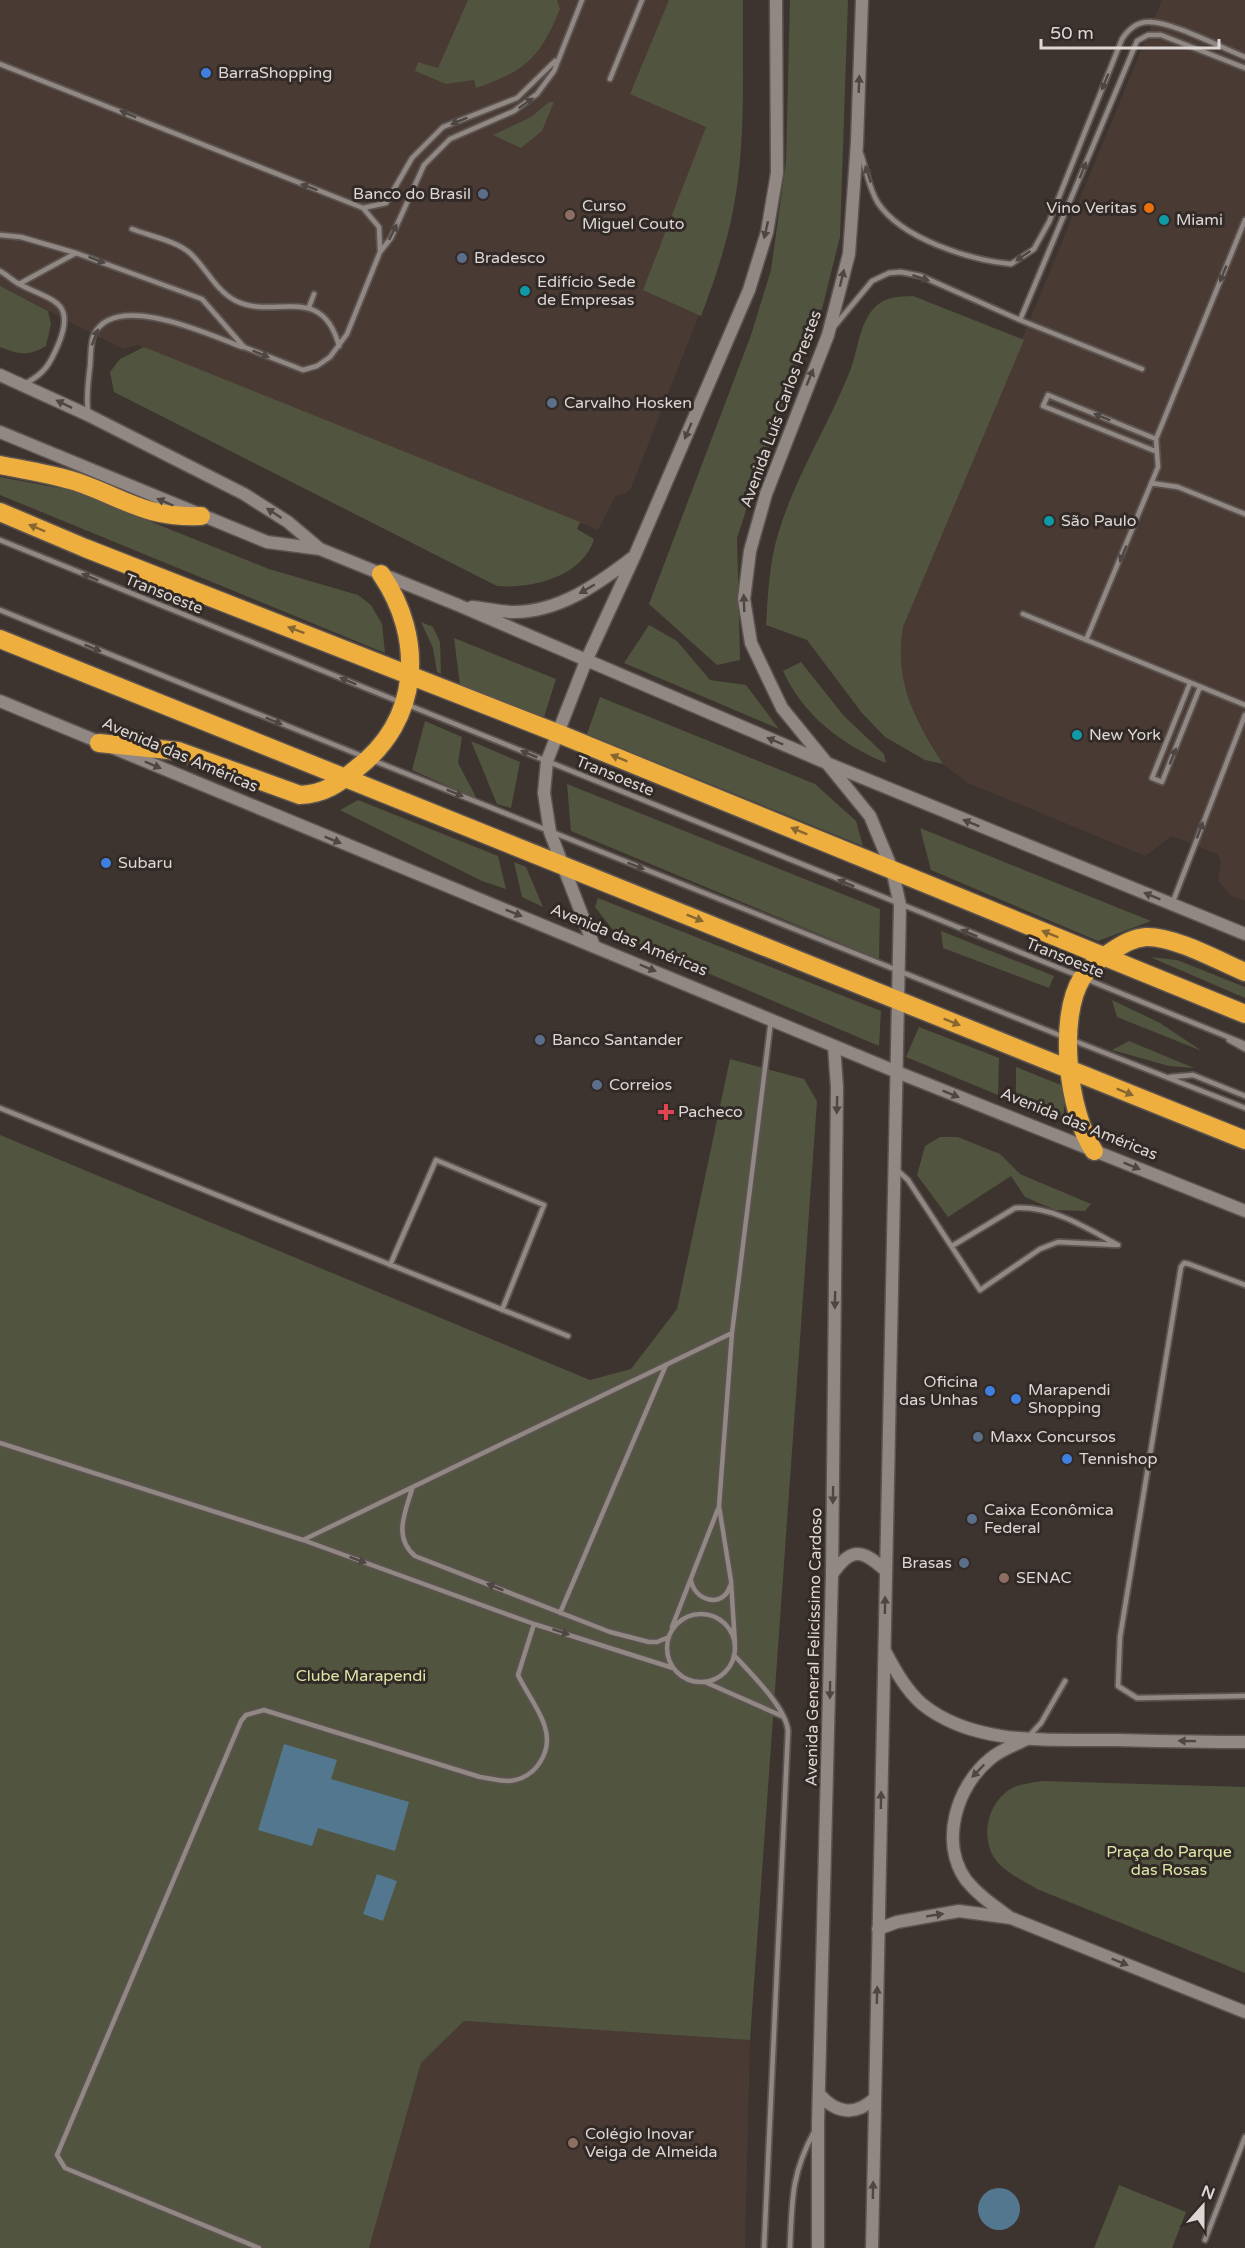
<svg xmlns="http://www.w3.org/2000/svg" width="1245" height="2248" font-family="'Varela Round',sans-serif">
<rect width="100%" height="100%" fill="#3d3430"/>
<!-- built -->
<path fill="#4a3a34" d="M0,0H743L740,159L736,194L717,269L631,488L625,494L615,496L598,530L137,345L123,349L0,286Z
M1162,0H1245V901L1232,896L1218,881L1221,861L1217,854L1172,836L1145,856L968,783L943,764L913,714L902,679L900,649L903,627Z
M464,2021L750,2040L745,2248H369L421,2063Z"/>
<!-- green -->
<path fill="#51543e" d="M468,0H557L560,9C540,58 526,71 476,88L474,80L446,84L415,71L418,62L438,68Z
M669,0H743C742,63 746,130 736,193C730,235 716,277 701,316L643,290L706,127L630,94Z
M790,0H848L840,237L822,309L753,489L737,538L740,660L717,665L649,604L751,335L771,270L786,162Z
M549,102H554L542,131L521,148L493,135L531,117Z
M0,286L48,311L51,324L46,346C29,357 17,354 0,347Z
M913,296L1024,340L903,627C894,683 914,718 943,764L925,760L885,737L862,713L807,640L766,625C768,595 769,564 778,534C795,477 828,426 850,371C858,351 859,323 875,307C887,296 898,297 913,296Z
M144,347L580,522L577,529L594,539C583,577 531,589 497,586L114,392L110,372L120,359Z
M0,477L74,491L269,569L358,595L371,605L382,624L385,653L0,495Z
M421,622L433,627L440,642L441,674L437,672L433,648Z
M649,625L677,641L710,680L746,685L779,729L624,663Z
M454,638L556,679L544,717L460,685Z
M801,662L844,716L884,754L886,763C842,745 803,715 783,671Z
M600,697L815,784L856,821L863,846L587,734Z
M425,721L462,737L458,763L477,799L412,770Z
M471,741L520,762L511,808L497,804Z
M567,784L880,909L879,959L571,831Z
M358,800L498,856L506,889L482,881L340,810Z
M920,828L1151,921L1098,941L931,870Z
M514,862L526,867L543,907L522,897Z
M598,898L881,1011L879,1046L616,934L595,907Z
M941,931L1054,976L1049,988L943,948Z
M1150,957L1177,960L1245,987V998Z
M1112,1000L1160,1023L1202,1051L1117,1017Z
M919,1027L999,1058L998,1095L906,1057Z
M1129,1041L1194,1068L1169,1066L1112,1050Z
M730,1059L804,1079L817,1101L750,2040L464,2021L421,2063L369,2248H0V1135L590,1380L631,1369L677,1309Z
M1016,1067L1066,1087L1063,1121L1016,1101Z
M940,1137H958L1000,1154L1020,1174L1091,1204L1085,1211L1055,1210L1025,1197L1011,1176L948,1217L917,1175L925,1146Z
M1041,1781L1245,1787V1973L1037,1889C1022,1880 1002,1871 993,1856C980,1832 990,1799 1014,1787C1021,1784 1032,1783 1041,1781Z
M1119,2185L1186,2212L1172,2248H1094Z"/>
<!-- water -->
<path fill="#52778e" d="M284,1744L337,1760L331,1779L409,1802L395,1851L318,1828L312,1846L258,1830Z
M377,1874L397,1881L383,1921L363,1914Z
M978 2209a21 21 0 1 1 42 0a21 21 0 1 1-42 0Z"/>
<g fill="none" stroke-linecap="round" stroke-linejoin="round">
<!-- lane casing -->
<g stroke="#5b5350" stroke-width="8">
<path id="lane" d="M0,64L363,208L379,227L380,250
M610,79L642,0
M861,154C866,169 869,189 878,203C902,239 970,260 1011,264L1034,249L1049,222L1122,39C1128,30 1136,22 1148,22C1171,21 1222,48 1245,57
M363,208L386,203L412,158L443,127L517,98L555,61
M132,229C150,236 177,241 191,254C207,269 216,291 236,301C275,320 322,282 339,346
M0,235L21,237L76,253L202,299L244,347L303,370L317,366L330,357L347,334L380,252L391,238L424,165L450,139L514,111L537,94L554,71L582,0
M0,271C7,275 12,280 19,284C51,301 77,300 58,345C50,364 44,374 26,383
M19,284L76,253
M309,307L314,294
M1020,320L1137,41L1148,35H1161L1245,68
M833,328L872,281L889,273L901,272L921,276L1020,320L1142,369
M88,412C86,397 88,382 90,366C91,356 90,343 94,334C117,291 210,335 242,347
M1155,451L1043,406L1048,395L1156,439
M1151,483L1178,487L1245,514
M0,540L400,702
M0,610L362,756
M1023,614L1245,705
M1086,640L1158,467L1156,439L1245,220
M1190,683L1152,778L1162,782L1200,687
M408,705L1079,976
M372,760L1064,1037
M1172,904L1245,715
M1086,979L1245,1044
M1072,1040L1245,1108
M1229,1040L1245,1049
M1170,1077L1193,1075L1245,1096
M0,1108L568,1336
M897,1170L908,1180L980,1290L1040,1249L1058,1242L1118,1245
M952,1246L1015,1208C1052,1206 1085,1227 1116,1244
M390,1265L436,1160L544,1205L502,1310
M1245,1285L1189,1264L1184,1263L1181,1267L1120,1637L1118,1686L1137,1698L1245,1696
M732,1333L719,1506L731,1581L735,1644
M0,1443L303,1540L534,1624L673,1668
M412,1489C405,1513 393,1537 415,1556L610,1632L649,1642H657L669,1637
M303,1540L732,1333L771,1020
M691,1580C694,1601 723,1609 730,1586
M560,1613L666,1365
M667 1648a34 34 0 1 1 68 0a34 34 0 1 1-68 0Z
M672,1627L718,1509
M734,1655C750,1673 786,1707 788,1731L764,2248
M705,1682L782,1716
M1029,1736L1041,1723L1065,1681
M1205,2240L1245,2137
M259,2248L65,2168L57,2155L241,1721L246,1715L264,1710L480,1777C489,1778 499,1781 508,1781C536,1779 554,1751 544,1724C538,1707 526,1692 518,1675L534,1624
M790,2248C792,2201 791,2174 814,2132"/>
</g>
<!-- secondary casing -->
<g stroke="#5b5350" stroke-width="15">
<path id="secondary" d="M862,0L857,143L849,254L828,335L766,494L750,551L744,599L751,643L782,708L870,816L892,869L900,905L872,2248
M0,375L88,415L244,494L288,522L320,549L458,605L829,764L1245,934
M0,432L267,542L320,549
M472,607C485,608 500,612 514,612C559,612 598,584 632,558
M0,701L897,1072L1245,1211
M594,946L550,832L544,793L547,761L586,661L635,555L749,290L767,232L777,173L776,0
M833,1573C852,1546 863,1550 886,1571
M885,1651C895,1670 906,1690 922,1704C975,1747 1053,1739 1116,1740C1159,1741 1202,1742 1245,1742
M1008,1916C993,1905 978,1895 966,1880C939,1842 957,1786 990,1759C1000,1750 1015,1745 1027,1739
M878,1929L897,1922L959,1911L1011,1918L1245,2012
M820,2095C837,2114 856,2116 875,2098
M818,2248V2124L832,1574L837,1087L834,1046"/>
</g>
<!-- highway casing -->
<g stroke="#5b5350" stroke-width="21">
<path id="highway" d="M0,465C26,470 52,474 77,482C126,499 145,518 201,516
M0,512L85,548L557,733L1245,1014
M0,639L1245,1140
M99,743L178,751L300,795C324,794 338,784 356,769C421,720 425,638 381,574
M1094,1151C1068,1113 1057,1018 1082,978C1089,967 1101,958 1112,951C1123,944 1133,938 1146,937C1174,936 1219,961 1245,972"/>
</g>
<!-- lane -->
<use href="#lane" stroke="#918783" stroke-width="4.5"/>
<!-- secondary -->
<use href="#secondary" stroke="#918783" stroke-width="12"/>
<!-- highway -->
<use href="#highway" stroke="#eeaf3f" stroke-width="18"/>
</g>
<!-- one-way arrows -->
<defs><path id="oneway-solid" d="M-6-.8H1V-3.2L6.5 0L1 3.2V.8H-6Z" transform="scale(1.5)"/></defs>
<g fill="#4e4642">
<use href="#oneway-solid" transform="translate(1105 82) rotate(112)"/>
<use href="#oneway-solid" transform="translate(859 84) rotate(-88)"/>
<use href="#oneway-solid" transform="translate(526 103) rotate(-35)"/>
<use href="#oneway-solid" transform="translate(128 114) rotate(-157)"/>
<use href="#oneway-solid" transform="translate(459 121) rotate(158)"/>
<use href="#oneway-solid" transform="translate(1083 170) rotate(-68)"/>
<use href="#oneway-solid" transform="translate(868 174) rotate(-108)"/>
<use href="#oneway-solid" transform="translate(309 187) rotate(-160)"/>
<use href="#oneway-solid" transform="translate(766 230) rotate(103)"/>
<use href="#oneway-solid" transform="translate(393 232) rotate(-64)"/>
<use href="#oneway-solid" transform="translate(1023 256) rotate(146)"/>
<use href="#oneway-solid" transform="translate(97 260) rotate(20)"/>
<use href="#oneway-solid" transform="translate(1223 274) rotate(112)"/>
<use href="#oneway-solid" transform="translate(842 278) rotate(-76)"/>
<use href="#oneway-solid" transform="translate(921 278) rotate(18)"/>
<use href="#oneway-solid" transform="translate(95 337) rotate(-68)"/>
<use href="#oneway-solid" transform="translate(261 354) rotate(22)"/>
<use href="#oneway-solid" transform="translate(810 377) rotate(-68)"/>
<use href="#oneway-solid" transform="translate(64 404) rotate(-154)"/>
<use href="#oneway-solid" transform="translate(1102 417) rotate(-158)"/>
<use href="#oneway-solid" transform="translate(688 431) rotate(113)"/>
<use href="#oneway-solid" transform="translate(165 502) rotate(-157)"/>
<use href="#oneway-solid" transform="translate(274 513) rotate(-147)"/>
<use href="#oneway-solid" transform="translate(1123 554) rotate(112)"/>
<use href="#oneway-solid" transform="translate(90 577) rotate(-158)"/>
<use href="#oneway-solid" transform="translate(587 589) rotate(150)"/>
<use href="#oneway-solid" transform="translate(744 603) rotate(-92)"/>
<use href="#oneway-solid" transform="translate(93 648) rotate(22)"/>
<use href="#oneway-solid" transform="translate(348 681) rotate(-158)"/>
<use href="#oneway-solid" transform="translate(274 721) rotate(22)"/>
<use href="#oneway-solid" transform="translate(775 741) rotate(-157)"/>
<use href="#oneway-solid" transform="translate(529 754) rotate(-158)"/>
<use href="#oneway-solid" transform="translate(1173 756) rotate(-68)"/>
<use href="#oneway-solid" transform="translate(153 765) rotate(23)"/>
<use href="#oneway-solid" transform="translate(455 793) rotate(22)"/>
<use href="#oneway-solid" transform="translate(971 823) rotate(-158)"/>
<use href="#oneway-solid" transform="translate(1200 830) rotate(-69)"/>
<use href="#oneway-solid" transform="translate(333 840) rotate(22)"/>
<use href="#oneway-solid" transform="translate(636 866) rotate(22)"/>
<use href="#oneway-solid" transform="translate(846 883) rotate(-158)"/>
<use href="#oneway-solid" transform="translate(1152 896) rotate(-158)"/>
<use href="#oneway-solid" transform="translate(514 913) rotate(22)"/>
<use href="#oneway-solid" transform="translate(969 933) rotate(-158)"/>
<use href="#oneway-solid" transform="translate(648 968) rotate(23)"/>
<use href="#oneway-solid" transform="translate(951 1094) rotate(22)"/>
<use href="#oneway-solid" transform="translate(837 1105) rotate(91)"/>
<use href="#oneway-solid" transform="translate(1132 1166) rotate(22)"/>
<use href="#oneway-solid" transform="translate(835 1300) rotate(91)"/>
<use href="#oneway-solid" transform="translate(833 1495) rotate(91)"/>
<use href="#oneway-solid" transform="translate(358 1560) rotate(20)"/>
<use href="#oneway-solid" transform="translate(495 1587) rotate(-158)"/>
<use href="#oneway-solid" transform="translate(885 1605) rotate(-89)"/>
<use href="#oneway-solid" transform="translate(561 1632) rotate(18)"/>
<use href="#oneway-solid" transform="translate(830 1690) rotate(91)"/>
<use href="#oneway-solid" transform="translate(1187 1741) rotate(-179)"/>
<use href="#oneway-solid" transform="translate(978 1771) rotate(134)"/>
<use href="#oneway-solid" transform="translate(881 1800) rotate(-89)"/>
<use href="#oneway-solid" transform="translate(935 1915) rotate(-9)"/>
<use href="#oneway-solid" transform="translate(1120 1962) rotate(22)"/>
<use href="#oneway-solid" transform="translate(877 1995) rotate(-89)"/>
<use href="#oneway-solid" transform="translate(873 2190) rotate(-89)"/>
</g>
<g fill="#876631">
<use href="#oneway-solid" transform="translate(37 528) rotate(-157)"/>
<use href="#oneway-solid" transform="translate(296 630) rotate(-159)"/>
<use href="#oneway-solid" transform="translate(619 758) rotate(-158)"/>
<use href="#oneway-solid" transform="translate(799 831) rotate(-158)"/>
<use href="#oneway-solid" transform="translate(695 918) rotate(22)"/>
<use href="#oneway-solid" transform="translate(1050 934) rotate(-158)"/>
<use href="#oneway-solid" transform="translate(952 1022) rotate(22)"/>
<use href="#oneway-solid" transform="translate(1125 1092) rotate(22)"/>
</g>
<!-- markers -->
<g fill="#3f7fe0" stroke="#322a26" stroke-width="2">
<circle cx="206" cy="73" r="6"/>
<circle cx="106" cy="863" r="6"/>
<circle cx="990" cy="1391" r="6"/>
<circle cx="1016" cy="1399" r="6"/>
<circle cx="1067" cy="1459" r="6"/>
</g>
<g fill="#5c6f8a" stroke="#322a26" stroke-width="2">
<circle cx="483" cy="194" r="6"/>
<circle cx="462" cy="258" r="6"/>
<circle cx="552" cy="403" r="6"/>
<circle cx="540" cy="1040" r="6"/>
<circle cx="597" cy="1085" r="6"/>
<circle cx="978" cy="1437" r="6"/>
<circle cx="972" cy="1519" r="6"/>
<circle cx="964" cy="1563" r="6"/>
</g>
<circle fill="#e8710a" stroke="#322a26" stroke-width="2" cx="1149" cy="208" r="6"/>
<g fill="#8d6e63" stroke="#322a26" stroke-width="2">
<circle cx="570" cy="215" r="6"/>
<circle cx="1004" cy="1578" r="6"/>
<circle cx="573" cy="2143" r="6"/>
</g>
<g fill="#0f9aa8" stroke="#322a26" stroke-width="2">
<circle cx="1164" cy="220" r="6"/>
<circle cx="525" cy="291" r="6"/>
<circle cx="1049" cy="521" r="6"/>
<circle cx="1077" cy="735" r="6"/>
</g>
<path fill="#e0444e" stroke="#322a26" stroke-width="2" d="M663 1103h6v6h6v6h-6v6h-6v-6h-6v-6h6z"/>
<g text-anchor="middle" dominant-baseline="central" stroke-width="6" stroke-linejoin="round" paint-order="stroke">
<!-- poi labels -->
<g font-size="16" fill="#dcd6d4" stroke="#322a26" text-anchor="start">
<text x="218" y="73">BarraShopping</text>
<text x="471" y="194" text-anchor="end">Banco do Brasil</text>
<text x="582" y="206">Curso<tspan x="582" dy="18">Miguel Couto</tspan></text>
<text x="1137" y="208" text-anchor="end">Vino Veritas</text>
<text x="1176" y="220">Miami</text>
<text x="474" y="258">Bradesco</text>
<text x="537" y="282">Edifício Sede<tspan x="537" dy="18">de Empresas</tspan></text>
<text x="564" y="403">Carvalho Hosken</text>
<text x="1061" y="521">São Paulo</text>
<text x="1089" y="735">New York</text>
<text x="118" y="863">Subaru</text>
<text x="552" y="1040">Banco Santander</text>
<text x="609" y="1085">Correios</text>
<text x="678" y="1112">Pacheco</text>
<text x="978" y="1382" text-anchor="end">Oficina<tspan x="978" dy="18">das Unhas</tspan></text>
<text x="1028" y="1390">Marapendi<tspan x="1028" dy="18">Shopping</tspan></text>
<text x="990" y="1437">Maxx Concursos</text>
<text x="1079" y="1459">Tennishop</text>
<text x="984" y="1510">Caixa Econômica<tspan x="984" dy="18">Federal</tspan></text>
<text x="952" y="1563" text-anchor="end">Brasas</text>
<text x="1016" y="1578">SENAC</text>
<text x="585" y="2134">Colégio Inovar<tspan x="585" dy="18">Veiga de Almeida</tspan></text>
</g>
<!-- street labels -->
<g font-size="16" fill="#dcd6d4" stroke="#322a26">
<text transform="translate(781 409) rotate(-70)">Avenida Luís Carlos Prestes</text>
<text transform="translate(164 594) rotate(22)">Transoeste</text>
<text transform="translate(180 755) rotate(23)">Avenida das Américas</text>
<text transform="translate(615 776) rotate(22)">Transoeste</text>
<text transform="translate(629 940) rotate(22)">Avenida das Américas</text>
<text transform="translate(1065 958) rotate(22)">Transoeste</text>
<text transform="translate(1079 1124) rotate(22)">Avenida das Américas</text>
<text transform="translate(814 1647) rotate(-89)">Avenida General Felicíssimo Cardoso</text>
</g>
<!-- park labels -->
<g font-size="16" fill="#dce7a6" stroke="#322a26">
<text x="361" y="1676">Clube Marapendi</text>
<text x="1169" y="1852">Praça do Parque<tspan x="1169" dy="18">das Rosas</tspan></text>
</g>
</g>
<!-- north arrow -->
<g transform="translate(1203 2206) rotate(21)" stroke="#322a26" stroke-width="4.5" paint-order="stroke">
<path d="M0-4.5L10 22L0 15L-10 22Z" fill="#dcd6d4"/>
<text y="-9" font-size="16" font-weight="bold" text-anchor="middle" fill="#dcd6d4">N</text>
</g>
<!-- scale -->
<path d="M1041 39v9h178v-9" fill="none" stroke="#dcd6d4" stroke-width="3"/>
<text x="1050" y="39" font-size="18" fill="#dcd6d4" stroke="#322a26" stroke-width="4.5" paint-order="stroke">50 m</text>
</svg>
